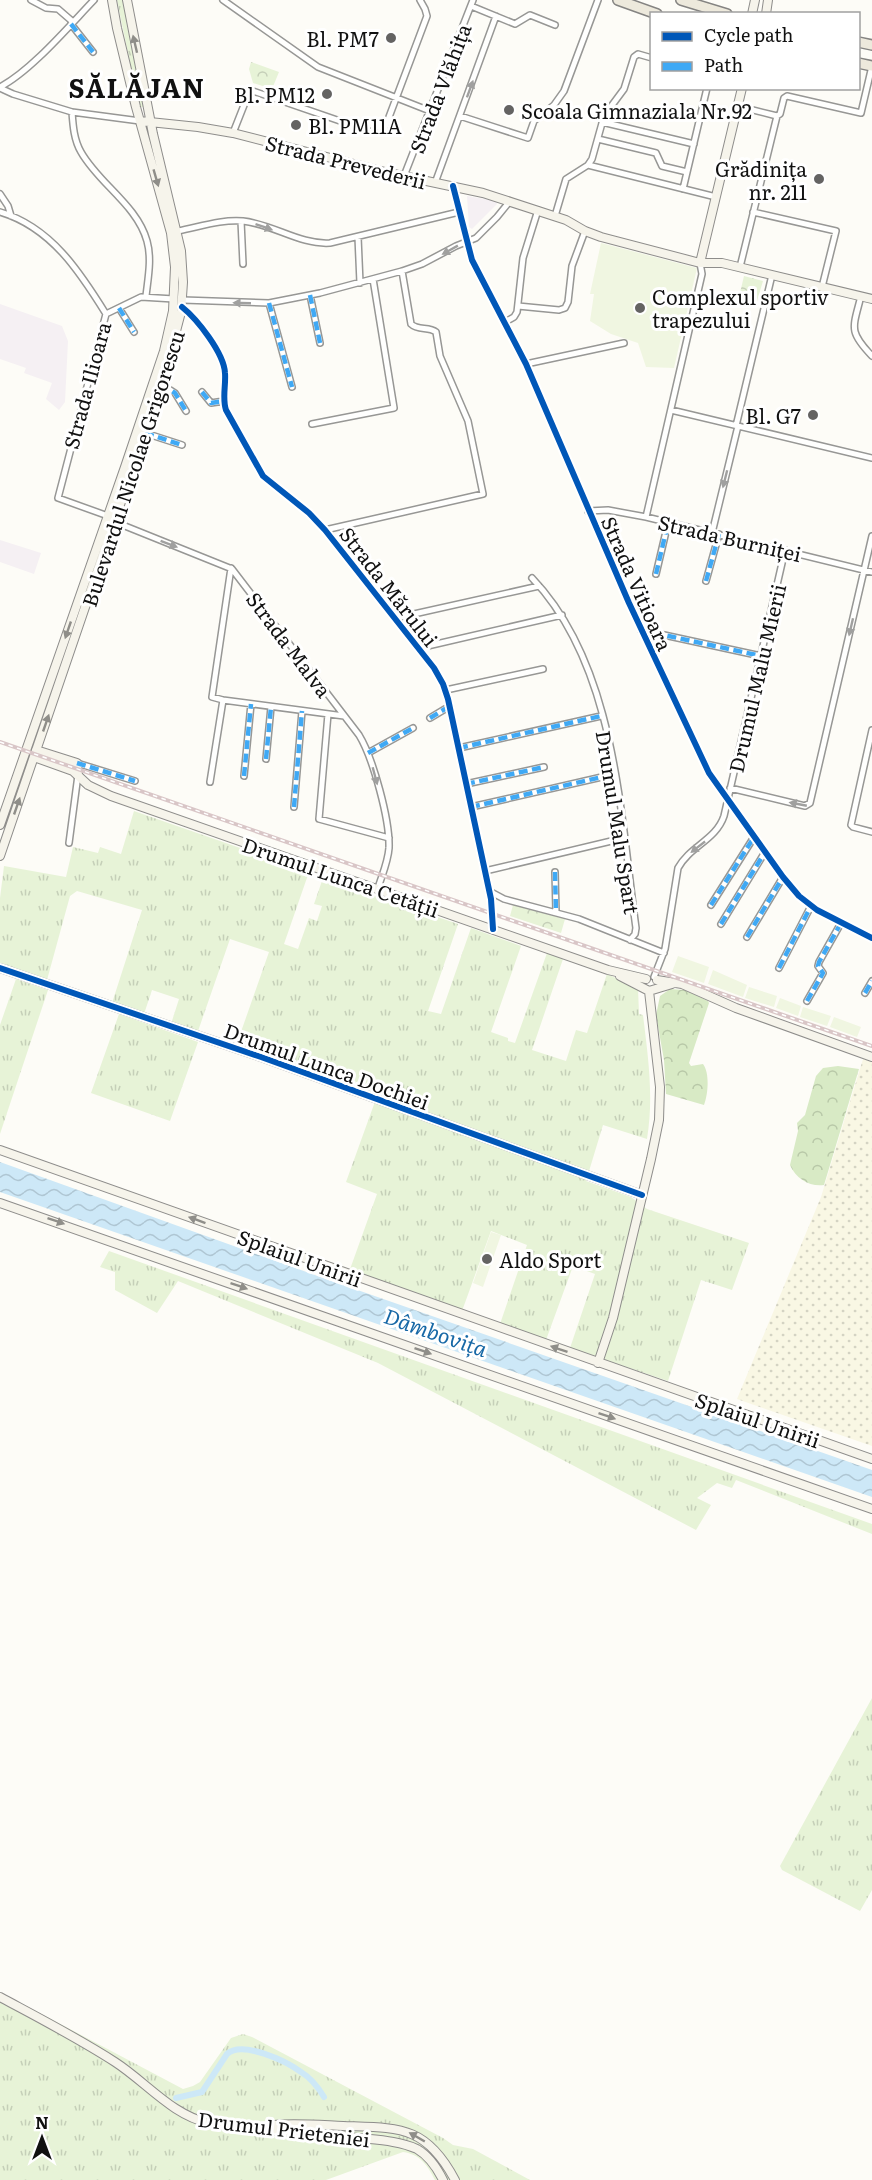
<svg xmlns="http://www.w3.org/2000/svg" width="872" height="2180" font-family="Literata,serif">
<defs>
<pattern id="farmland-dots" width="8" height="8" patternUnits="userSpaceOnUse" patternTransform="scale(1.5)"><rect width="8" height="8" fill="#f9f7e4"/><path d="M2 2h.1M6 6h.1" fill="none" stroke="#d4d3c3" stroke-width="1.8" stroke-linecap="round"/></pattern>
<pattern id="grass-tufts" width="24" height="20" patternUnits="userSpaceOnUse" patternTransform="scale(1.5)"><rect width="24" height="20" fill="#e7f3d7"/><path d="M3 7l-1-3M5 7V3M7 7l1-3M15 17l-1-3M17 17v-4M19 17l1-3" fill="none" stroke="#c5cfb8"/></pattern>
<pattern id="forest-crowns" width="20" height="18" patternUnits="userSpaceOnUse" patternTransform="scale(1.5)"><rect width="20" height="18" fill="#d8eac5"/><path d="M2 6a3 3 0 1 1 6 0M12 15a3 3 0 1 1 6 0" fill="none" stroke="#b8c8a8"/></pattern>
<pattern id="park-crowns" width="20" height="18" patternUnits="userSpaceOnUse" patternTransform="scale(1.5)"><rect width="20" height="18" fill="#e7f3d7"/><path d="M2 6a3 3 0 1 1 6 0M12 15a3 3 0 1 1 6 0" fill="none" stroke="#c5cfb8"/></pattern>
<pattern id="water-waves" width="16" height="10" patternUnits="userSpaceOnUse" patternTransform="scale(1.5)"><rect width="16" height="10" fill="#cde8f7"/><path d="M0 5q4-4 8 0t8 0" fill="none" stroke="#afc6d3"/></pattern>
</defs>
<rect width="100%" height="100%" fill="#fdfcf7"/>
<!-- industrial -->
<path fill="#f5f0f3" d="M467,196L496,201L497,204L472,229L469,227Z
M0,304L62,326L68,341L65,402L59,410L46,399L52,383L24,373L26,368L0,359Z
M0,540L41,553L34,574L0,562Z"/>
<!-- farmland -->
<path fill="url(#farmland-dots)" d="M863,1059L872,1062V1446L737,1399L821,1197Z"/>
<!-- grass -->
<path fill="url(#grass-tufts)" d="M117,0H123L127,26L145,106L143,107H139Z
M134,811L309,872L284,944L298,949L309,918L317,921L322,906L314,904L323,878L458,924L428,1011L441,1014L471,928L521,946L491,1032L508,1038V1041L515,1043L547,953L563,959L532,1050L566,1061L576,1030L587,1033L607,974L638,988L639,1014L643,1015C648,1056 654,1097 647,1139L603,1125L586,1181L631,1197L647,1209L749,1243L732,1290L701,1280L668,1381L570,1348L595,1274L573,1266L546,1340L500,1324L527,1245L491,1231L462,1311L349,1272L377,1194L346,1182L377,1096L236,1046L269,952L230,939L197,1034L171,1024L179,999L152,990L144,1014L112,1003L142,910L77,891L70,896L47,980L0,963V898L4,866L66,877L73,847L98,853L100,847L121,854Z
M16,979L48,990L0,1134V1025Z
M119,1014L198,1042L170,1121L91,1093Z
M109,1251L872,1524V1534L736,1480L732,1488L717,1483L697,1498L711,1505L696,1530L378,1363L178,1281L157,1313L115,1290V1272L100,1267Z
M872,1698V1890L860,1911L782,1870L780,1866Z
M0,1992L183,2089L193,2086L200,2082L231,2038L243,2034L252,2037L443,2138L453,2145L473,2149L530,2180H435C428,2166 420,2154 403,2152L326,2180H0Z"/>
<!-- forest -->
<path fill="url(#forest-crowns)" d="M670,989L685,990L708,1001L709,1003L689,1063L691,1066L703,1064C710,1073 708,1095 704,1105L666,1094L664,1060L656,1015L660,996Z
M838,1066L859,1069L824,1185C810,1187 796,1179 790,1165L798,1131L797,1123L805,1115L816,1076L823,1068Z"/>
<!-- park -->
<path fill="url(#park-crowns)" d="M251,62L279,72L272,89L253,83L249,69Z
M744,276L763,281L757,301L739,297Z
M513,905L565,919L561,933L510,916Z"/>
<!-- pitch -->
<path fill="#f0f6e1" d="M601,243L697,268L674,368L646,367L638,343L611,334L590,321L594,294H590Z
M678,956L709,967L704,983L672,972Z
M713,970L747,985L743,997L708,984Z
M749,987L777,996L774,1007L745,998Z
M780,998L801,1006L798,1016L776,1008Z
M803,1007L831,1016L827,1026L800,1017Z
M834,1017L861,1027L857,1037L830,1027Z
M491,1232L501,1235L483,1287L473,1283Z"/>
<!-- water -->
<path fill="url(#water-waves)" d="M0,1162L326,1279L872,1470V1497L0,1192Z"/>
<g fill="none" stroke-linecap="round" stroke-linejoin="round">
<!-- canal -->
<path stroke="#cde8f7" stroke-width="6" d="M176,2098L202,2092L227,2054C242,2040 286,2061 301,2072C311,2078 318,2087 324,2097"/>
<!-- street casing -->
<g stroke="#979795" stroke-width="8">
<path id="street" d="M31,0L46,8L58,9L73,22
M223,0L318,67L430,111
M471,6L515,24L530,15L555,25
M71,24L93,52
M0,87C31,71 69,26 94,0
M0,88L13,94L72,112L140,121
M737,106L777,116L780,114L784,98L787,96L861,113L872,66
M72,112C73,126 74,140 81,152C99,184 137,205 147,241C152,259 148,278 146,296
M460,116L528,138L534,121L554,105L564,91L598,0
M602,122L694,144
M233,133L250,90L372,132L383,133L427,16L425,9L420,0
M598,139L656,153L662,166L687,172
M588,165L716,197
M404,176L473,0
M435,183L496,16
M453,186L472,260L526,364L629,603L709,773L783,877L799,896L817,910L872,938
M683,189L707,88
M0,194L8,206L11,216
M0,212C51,227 80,272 106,314L58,498L108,516
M753,212L836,231L822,287
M555,216L566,179L588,165L592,159L604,116L624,89L634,57L638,54L652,58
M241,221L243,264
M178,231C199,227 222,219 243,221C273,224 300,245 330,243L459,212
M358,237L360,283
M740,267L777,116
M310,295L320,343
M861,296C853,328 848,331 872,356
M183,300L269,303L320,293L402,271L422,264L456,246L476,238L497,217L510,201
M269,303L292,387
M518,306L559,310L565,308L568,302L572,266L585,231
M182,307C197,319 224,353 225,373C226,386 222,398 226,410L263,476L309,513L325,530L434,668L443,684L448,699L491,899L493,929
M119,308L134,332
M106,314L141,297L174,299
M505,322L514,317L517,312L523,258L538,210
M526,364L624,343
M161,384L175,393L186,411
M202,392L211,403L224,401
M671,410L872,458
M312,424L394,408L373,279
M736,426L772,275
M145,433L182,445
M588,511L608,510L646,517L872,572
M646,517L702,274L700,263
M115,522L232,569L359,735C373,758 390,820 389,848C388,862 382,875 378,888
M325,530L483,494L468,421L440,356L436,332C429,326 418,331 411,324L402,271
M712,533L738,426
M231,568L212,697L223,700L344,716
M656,574L668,523
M532,578C616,666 620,813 636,928L635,934L630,940
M706,581L719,534
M396,618L539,586
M641,630L761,656
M419,648L562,615
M446,690L543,669
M328,714L319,819L389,838
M430,718L450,706
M872,730L851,825L853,827L872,832
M459,748L601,716
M368,753L413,728
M266,759L271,707
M77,763L135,781
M244,776L251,704
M210,782L223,700
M466,784L544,767
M730,788L805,806L810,803L872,536
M294,807L302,711
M471,807L615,774
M69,843L78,775
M485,871L624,838
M555,872L556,912
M489,891L504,899L579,919L664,953
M711,905L754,837
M721,924L765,852
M747,937L783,877
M779,968L811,906
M654,977L665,949L678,868C690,846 716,840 724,816L785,550
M865,993L872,981
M807,1001L823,973L818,966L819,962L841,923"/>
</g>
<!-- secondary casing -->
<g stroke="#8e8d8b" stroke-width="10">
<path id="secondary" d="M752,14L755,0
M766,14L768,0
M140,121L198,127L233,133L389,173L483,193L566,220L585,231L601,237L700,263H722L872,299
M700,263L742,88
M36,750L77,763L78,775
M34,757L73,771L88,785L111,796L608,970L646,979
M0,825L125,467L164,351L173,311L175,267L171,233L136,107L117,28L112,0
M0,856L165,373L181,312L183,282L181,251L153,134L127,0
M0,968L261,1057L642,1195
M620,976L649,991L672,984
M657,980L682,984L736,1008L872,1057
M0,1150L872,1459
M0,1203L872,1509
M598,1363L613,1318L651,1159L659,1120L660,1087L649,991
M0,1997C39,2018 78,2038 115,2062C146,2082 173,2116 209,2123C258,2132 309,2132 359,2138C378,2140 400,2141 417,2149C429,2156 437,2168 443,2180
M273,2125C296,2123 320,2125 343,2126C399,2128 426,2125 455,2180"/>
</g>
<!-- primary casing -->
<g stroke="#858482" stroke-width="12">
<path id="primary" d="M618,0L657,14
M681,0L727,14
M858,42L872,45
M858,63L872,66"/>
</g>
<!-- street -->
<use href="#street" stroke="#fffffe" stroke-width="5"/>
<!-- secondary -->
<use href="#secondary" stroke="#f6f4eb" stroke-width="8"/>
<!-- primary -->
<use href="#primary" stroke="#ede9dc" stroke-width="9"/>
<!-- rail casing -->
<g stroke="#d9c6c7" stroke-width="4">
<path id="rail" d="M0,742L872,1046"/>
</g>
<!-- rail -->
<use href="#rail" stroke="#fff" stroke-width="1.5" stroke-dasharray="4.5" stroke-linecap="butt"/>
<!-- quiet -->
<path stroke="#3fa9f5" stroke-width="4.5" stroke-dasharray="9 4.5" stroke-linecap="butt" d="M71,24L93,52
M310,295L320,343
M269,303L292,387
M119,308L134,332
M161,384L175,393L186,411
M202,392L211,403L224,401
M145,433L182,445
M656,574L668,523
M706,581L719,534
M641,630L761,656
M430,718L450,706
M459,748L601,716
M368,753L413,728
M266,759L271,707
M77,763L135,781
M244,776L251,704
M466,784L544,767
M294,807L302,711
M471,807L615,774
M555,872L556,912
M711,905L754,837
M721,924L765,852
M747,937L783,877
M779,968L811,906
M865,993L872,981
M807,1001L823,973L818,966L819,962L841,923"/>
<!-- cycleway casing -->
<g stroke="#fff" stroke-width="10">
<path id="cycleway" d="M453,186L472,260L526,364L629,603L709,773L783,877L799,896L817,910L872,938
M182,307C197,319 224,353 225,373C226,386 222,398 226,410L263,476L309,513L325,530L434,668L443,684L448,699L491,899L493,929
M0,968L261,1057L642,1195"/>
</g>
<!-- cycleway -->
<use href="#cycleway" stroke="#0057b8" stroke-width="6"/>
</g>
<!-- one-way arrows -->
<defs><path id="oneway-solid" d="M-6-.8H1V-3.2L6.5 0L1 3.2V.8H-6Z" transform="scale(1.5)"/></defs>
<g fill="#8f8e89">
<use href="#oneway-solid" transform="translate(135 44) rotate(-103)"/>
<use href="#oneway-solid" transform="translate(156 178) rotate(74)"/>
<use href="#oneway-solid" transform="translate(68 630) rotate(109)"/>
<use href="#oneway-solid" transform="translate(46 723) rotate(-71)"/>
<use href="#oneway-solid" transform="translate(17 806) rotate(-71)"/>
<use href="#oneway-solid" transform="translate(197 1220) rotate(-160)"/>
<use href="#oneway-solid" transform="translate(56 1221) rotate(19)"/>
<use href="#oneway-solid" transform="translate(239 1286) rotate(19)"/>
<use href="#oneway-solid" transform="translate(559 1349) rotate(-161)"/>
<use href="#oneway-solid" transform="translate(423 1351) rotate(19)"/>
<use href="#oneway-solid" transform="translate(607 1416) rotate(19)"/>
<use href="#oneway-solid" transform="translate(417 2137) rotate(-150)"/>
</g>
<g fill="#a0a09f">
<use href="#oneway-solid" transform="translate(470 89) rotate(-70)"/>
<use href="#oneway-solid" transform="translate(264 227) rotate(19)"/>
<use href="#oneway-solid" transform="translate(450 250) rotate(151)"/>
<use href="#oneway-solid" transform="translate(242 303) rotate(-178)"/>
<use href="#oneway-solid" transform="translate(725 479) rotate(104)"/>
<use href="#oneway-solid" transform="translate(169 544) rotate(21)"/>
<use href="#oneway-solid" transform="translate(851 627) rotate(103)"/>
<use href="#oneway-solid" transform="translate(375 776) rotate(75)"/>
<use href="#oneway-solid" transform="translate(798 804) rotate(-169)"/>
<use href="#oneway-solid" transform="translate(698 847) rotate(142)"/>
</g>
<!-- markers -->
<g fill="#646362" stroke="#fff" stroke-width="2">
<circle cx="391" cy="38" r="6"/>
<circle cx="327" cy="94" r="6"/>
<circle cx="509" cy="110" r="6"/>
<circle cx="296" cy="125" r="6"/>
<circle cx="819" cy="179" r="6"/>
<circle cx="640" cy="308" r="6"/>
<circle cx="813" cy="415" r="6"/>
<circle cx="487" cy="1259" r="6"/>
</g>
<g text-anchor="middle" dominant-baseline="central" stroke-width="6" stroke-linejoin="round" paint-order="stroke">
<!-- poi labels -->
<g font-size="20" fill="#111" stroke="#fff" text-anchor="end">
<text x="379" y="38">Bl. PM7</text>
<text x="315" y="94">Bl. PM12</text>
<text x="521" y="110" text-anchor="start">Scoala Gimnaziala Nr.92</text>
<text x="308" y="125" text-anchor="start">Bl. PM11A</text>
<text x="807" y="168">Grădinița<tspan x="807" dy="23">nr. 211</tspan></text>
<text x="652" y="296" text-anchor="start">Complexul sportiv<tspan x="652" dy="23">trapezului</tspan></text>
<text x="801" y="415">Bl. G7</text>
<text x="499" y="1259" text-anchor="start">Aldo Sport</text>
</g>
<!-- street labels -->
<g font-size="20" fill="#111" stroke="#fff">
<text transform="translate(439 88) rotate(-69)">Strada Vlăhița</text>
<text transform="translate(346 161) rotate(14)">Strada Prevederii</text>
<text transform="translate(86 385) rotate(-75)">Strada Ilioara</text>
<text transform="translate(132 468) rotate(-72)">Bulevardul Nicolae Grigorescu</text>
<text transform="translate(730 537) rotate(13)">Strada Burniței</text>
<text transform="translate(638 583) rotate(66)">Strada Vitioara</text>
<text transform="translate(390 586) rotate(52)">Strada Mărului</text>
<text transform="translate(290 644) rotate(53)">Strada Malva</text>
<text transform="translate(756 678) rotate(-77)">Drumul Malu Mierii</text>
<text transform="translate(619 822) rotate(81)">Drumul Malu Spart</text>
<text transform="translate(341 876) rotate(19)">Drumul Lunca Cetății</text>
<text transform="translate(327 1065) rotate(20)">Drumul Lunca Dochiei</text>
<text transform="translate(300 1257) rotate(20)">Splaiul Unirii</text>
<text transform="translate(758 1419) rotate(19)">Splaiul Unirii</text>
<text transform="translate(284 2128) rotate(7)">Drumul Prieteniei</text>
</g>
<!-- water labels -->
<g font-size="21" font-style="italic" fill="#1768a6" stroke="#fff">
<text transform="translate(436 1331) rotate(19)">Dâmbovița</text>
</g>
<!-- district labels -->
<g font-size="26" font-weight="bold" letter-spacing="1.5" fill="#111" stroke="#fff">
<text x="137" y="86">SĂLĂJAN</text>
</g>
</g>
<!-- legend -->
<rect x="650" y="12" width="210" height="78" fill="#ffffff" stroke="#a0a0a0" stroke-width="1.5"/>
<rect x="662" y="32" width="30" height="9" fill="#0057b8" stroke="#a0a0a0" stroke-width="1.5"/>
<text x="704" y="42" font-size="18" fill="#111111">Cycle path</text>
<rect x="662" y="62" width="30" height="9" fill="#3fa9f5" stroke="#a0a0a0" stroke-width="1.5"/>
<text x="704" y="72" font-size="18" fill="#111111">Path</text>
<!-- north arrow -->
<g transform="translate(42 2138)" stroke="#ffffff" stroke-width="4.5" paint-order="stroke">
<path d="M0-4.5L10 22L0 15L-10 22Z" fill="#111111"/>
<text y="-9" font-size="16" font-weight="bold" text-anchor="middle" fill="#111111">N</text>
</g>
</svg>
